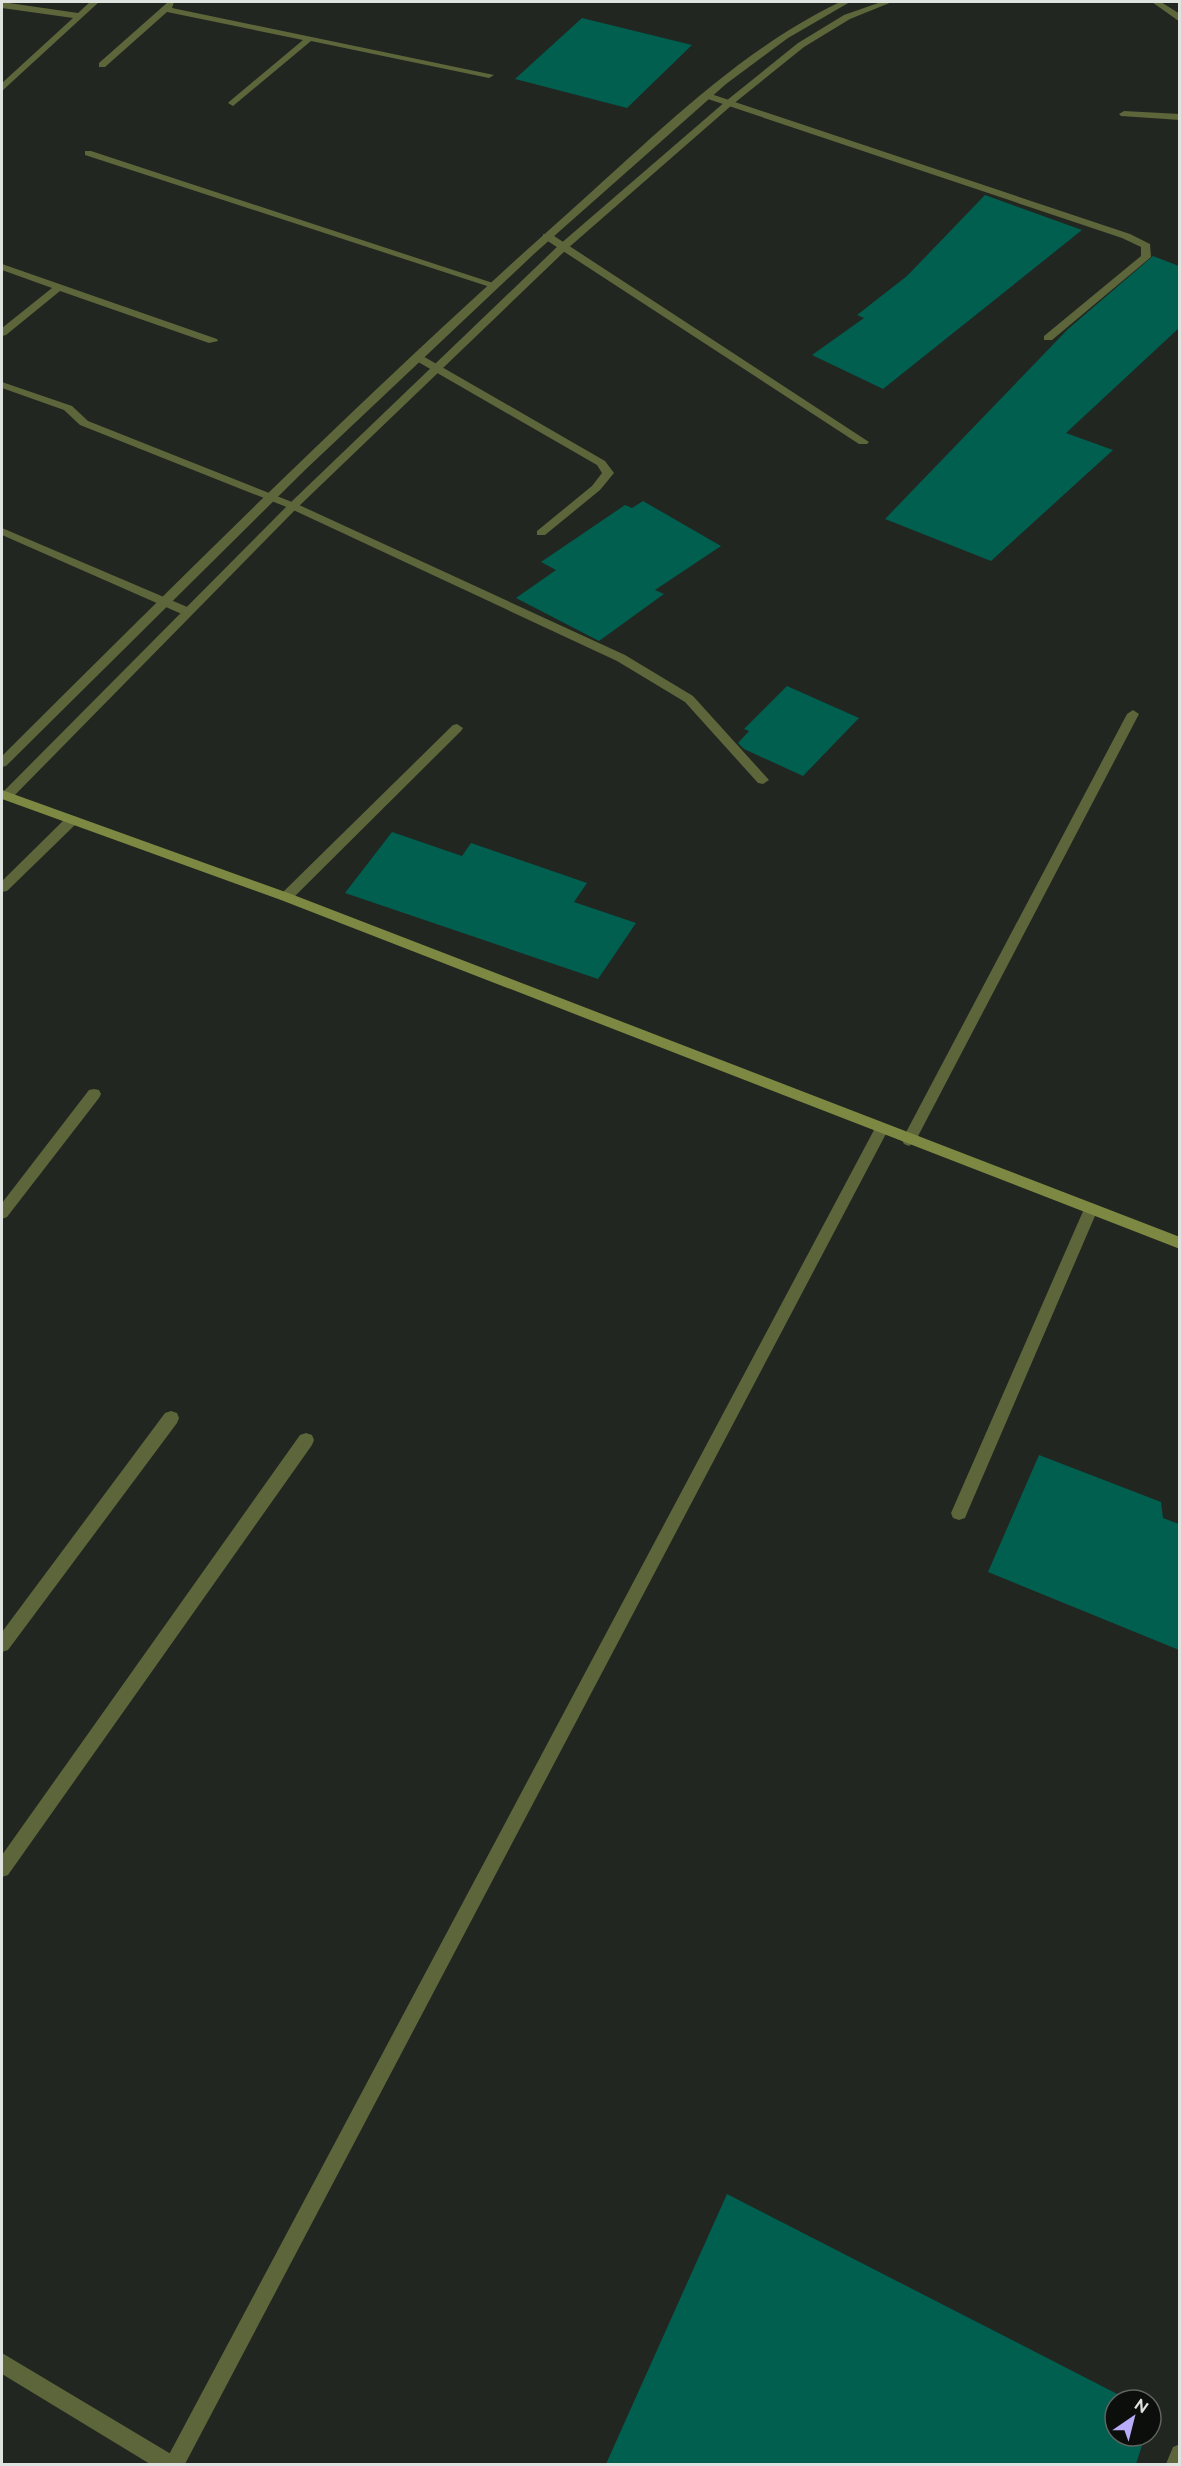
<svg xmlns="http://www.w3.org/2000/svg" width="1181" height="2466" font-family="Raleway,sans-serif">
<rect width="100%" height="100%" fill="#212621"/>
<!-- building -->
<path fill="#005f4f" d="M582,18L692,45L627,108L515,79Z
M985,195L1082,230L883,389L812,355L864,318L857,315L907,276Z
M1153,256L1179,266V328L1066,433L1113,450L991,561L885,519L1068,329Z
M643,501L721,546L655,590L664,594L599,641L516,598L556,570L541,562L625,505L632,508Z
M787,686L859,718L803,776L744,749L738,743L749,731L744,729Z
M392,832L462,856L471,843L587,883L574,902L636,923L598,979L345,893Z
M1039,1455L1161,1502L1163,1518L1179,1524V1650L988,1572Z
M727,2194L1129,2400H1115V2436H1145L1136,2464H606Z"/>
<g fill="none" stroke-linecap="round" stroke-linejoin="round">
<!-- service -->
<path fill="#5d653a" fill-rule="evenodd" d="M1133,710L1139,714L916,1140L909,1146L904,1144L902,1140L1127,714Z"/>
<!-- minor -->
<path fill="#5d653a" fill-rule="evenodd" d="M2,2L78,13L90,2H99L2,91V83L73,18L2,8Z
M168,2H174L172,8L494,75L489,78L311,41L233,106L228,103L230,101L303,40L167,12L105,67H99V63Z
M1152,2H1161L1180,14V22Z
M705,94H711L1130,234L1150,244L1151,257L1052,340H1044V336L1141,256V247L1122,238L705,98Z
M1124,111L1180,114V120L1121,116L1119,114Z
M85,151H91L499,285L490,287L85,155Z
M543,234H551L869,442L867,444H859L543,238Z
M2,264L217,339L218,341L209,343L60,291L6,335L2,336V328L52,288L2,270Z
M413,355H421L605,461L614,473L600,490L545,535H537V531L592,486L602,473L597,465L413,359Z
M2,382L72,406L88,421L297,504L625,655L693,696L769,780L763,784L758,783L685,702L617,661L289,508L80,425L64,410L2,388Z
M2,528L192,609L194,612L188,616L184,615L2,535Z
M457,724L463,728L461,731L291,900H281L279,897L281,894L453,725Z
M72,816L77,817L78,820L77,823L7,891L2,892V881L67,817Z
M94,1089L99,1090L101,1094L99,1098L7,1217L2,1219V1203L89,1090Z
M881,1124L888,1130L185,2464H164L874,1130Z
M1091,1203L1096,1205L1098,1209L967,1513L965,1518L959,1520L953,1518L951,1513L1084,1209L1086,1205Z
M171,1411L177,1413L179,1418L177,1423L8,1650L2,1652V1632L165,1413Z
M306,1433L312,1435L314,1440L312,1445L8,1875L2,1877V1855L300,1435Z
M1180,2444V2464H1166L1173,2447Z"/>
<!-- tertiary -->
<path fill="#5d653a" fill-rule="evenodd" d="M840,2H850L788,38L726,84L535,253L305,470L6,766L2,767V756C187,572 372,387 567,214C653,138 736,52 840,2Z
M881,2H892L850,19L804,47L732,105L567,249L297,508L11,799H2V793L289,504L559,245L726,101L798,43L844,15Z
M2,2353L176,2457L179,2464H150L2,2374Z"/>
<!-- secondary -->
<path fill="#7d8942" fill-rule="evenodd" d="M2,790L291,894L1180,1237V1249L281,900L2,799Z"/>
</g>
<!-- border -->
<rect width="1181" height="2466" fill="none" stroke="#dfe3df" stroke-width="6"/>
<!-- north arrow -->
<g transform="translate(1133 2418) rotate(35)"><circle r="28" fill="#0c0e0c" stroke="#606360" stroke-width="1.5"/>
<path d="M0-4.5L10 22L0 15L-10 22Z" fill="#b8abf7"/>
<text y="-9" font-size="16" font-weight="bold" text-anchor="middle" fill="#dfe3df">N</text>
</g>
</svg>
